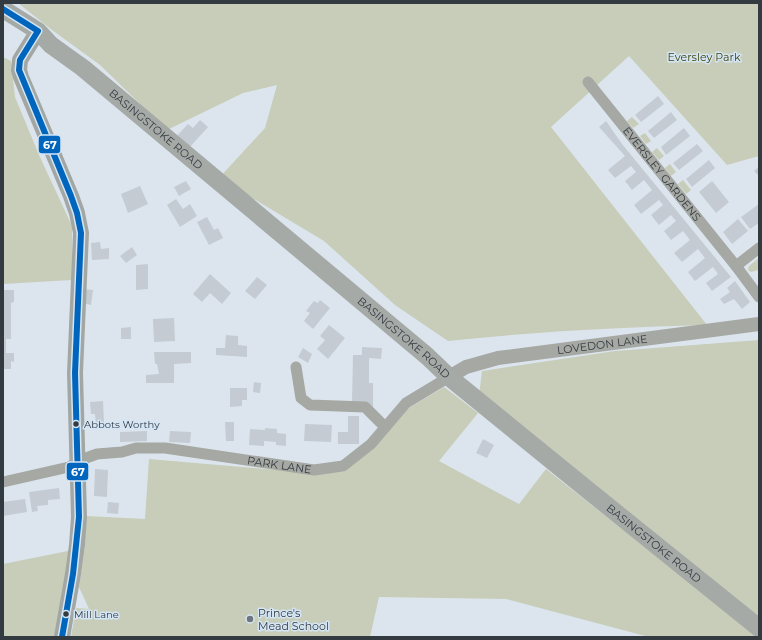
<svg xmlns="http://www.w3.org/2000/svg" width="762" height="640" font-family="Montserrat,sans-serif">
<rect width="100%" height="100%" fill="#dce5ee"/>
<!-- green -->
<path fill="#c7cdb8" d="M18,3H759V156L727,165L629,56L551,127L707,325C620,327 534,332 448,341L395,305L324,241L219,178L265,128L277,85L243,93L167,130L100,65L52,30Z
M3,57L11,61L15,97L39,155L72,226V280L3,284Z
M632,117L639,124L633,128L627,121Z
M645,133L651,141L646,144L640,136Z
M657,148L664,156L659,160L652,152Z
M670,164L676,172L671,176L665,168Z
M683,180L691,190L686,194L678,184Z
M759,258V270L751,272L748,270L749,266Z
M759,340V619L479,396L482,371L615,351Z
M444,387L478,413L439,461L519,504L546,469L759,637H649L506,599L379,597L370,637H71L76,608L89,609L79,587L85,547L86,516L145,519L149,459L313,473L343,472L373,448L409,408Z
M73,550L56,637H3V564Z"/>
<!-- building -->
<path fill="#c4cbd2" d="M658,96L664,104L641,122L635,115Z
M671,112L677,120L654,138L648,131Z
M200,120L208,127L189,148L176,137L188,124L193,128Z
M606,121L622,144L731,277L712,291L706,283L718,274L713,267L695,281L688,272L705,258L698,249L682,262L674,253L690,240L683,231L671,240L664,231L676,221L671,215L659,225L651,215L663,205L659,200L641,214L634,205L652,190L644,180L632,190L625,181L636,172L631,166L615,178L608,170L625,156L599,127Z
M684,128L690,136L666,155L661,147Z
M697,144L703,151L679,170L673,163Z
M709,160L715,168L692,187L686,179Z
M759,167V176L754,171Z
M186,181L191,189L179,196L174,187Z
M712,181L729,202L716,213L699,192Z
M140,186L148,204L128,213L121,194Z
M176,199L183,209L190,204L197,216L180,227L167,205Z
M759,204V223L750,229L741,217Z
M207,217L214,230L218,228L223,238L209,245L197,222Z
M738,219L748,231L732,244L723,232Z
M100,242L101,249L109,248V259L92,260L91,243Z
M132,247L137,255L126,263L120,256Z
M148,264V289L136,290V265Z
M210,274L231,293L222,304L210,293L202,302L193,294Z
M257,277L267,285L255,299L245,291Z
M735,281L750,302L742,309L734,299L724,304L720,299L730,292L727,288Z
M83,289L93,290L91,305L81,303Z
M3,290H14V302L11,303V339H6V353H14V362L11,361V369H3Z
M320,300L330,308L313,329L304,321L310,313L306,311L314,301L318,303Z
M174,318L175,341L154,342L153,319Z
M329,325L345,338L328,359L317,349L325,340L320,336Z
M131,327V339H121V328Z
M226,335L238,336V345L247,346V357L216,355V348H225Z
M362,347L382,348L381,359L369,358V383H373V408H369V403H352L353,355H362Z
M303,348L312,354L308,363L298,357Z
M154,352H191V363L174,364V383H146V375L159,374L157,364H155Z
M254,382L261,383L260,393L253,392Z
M230,388H247V400H242V406L230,407Z
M103,401L104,423L96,424L95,414H91L90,402Z
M348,416H359V444H338V432H348Z
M225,422H234V441H226Z
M305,424L332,425L331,442L304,441Z
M265,428L277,429V433L286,434V446L276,445V442L264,441V446L249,445L250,429L265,430Z
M147,431V441L120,442V432Z
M170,431L191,432L190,443L169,442Z
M483,439L494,445L487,458L476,453Z
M95,469L108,470L107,497L94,496Z
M59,488L60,499L48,500V505L37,506L38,511L32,512L29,492Z
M25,499L27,512L3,516V502Z
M108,502L119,503L118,514L107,513Z"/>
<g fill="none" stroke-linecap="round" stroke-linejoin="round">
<!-- minor -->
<g stroke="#a5a8a3" stroke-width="11">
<path id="s1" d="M588,82L736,266L759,297"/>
<path d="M736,266L759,248"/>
<path d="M296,367L301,398L310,405L365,407L385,427"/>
<path id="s2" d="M3,482L69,467L78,461L97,454L122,452L136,448H165L314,470L343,466L371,444L406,403L449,377"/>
</g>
<!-- tertiary -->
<path stroke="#a5a8a3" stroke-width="14" id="s3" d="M449,377L466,367L498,358L759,324"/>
<!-- secondary -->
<path stroke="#a3a7a3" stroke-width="16" d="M38,31L20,60L19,70L21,77L71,196L77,213L81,233L75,373L79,517L77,545L73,574L62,637"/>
<!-- primary -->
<path stroke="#a5aaa7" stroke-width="18" id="s4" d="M3,9L38,31L51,45L83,68L427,356L449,377L589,491L759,628"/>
<!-- bus-1 casing -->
<g stroke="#d4e6f6" stroke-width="9">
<path id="bus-1" d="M3,9L38,31L20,60L19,70L71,196L77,213L81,233L75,373L79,517L73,574L62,637"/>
</g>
<!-- bus-1 -->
<use href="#bus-1" stroke="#0065bd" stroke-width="6"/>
</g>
<!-- markers -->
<g fill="#333a40" stroke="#d4e6f6" stroke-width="1.5">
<circle cx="76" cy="424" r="3.5"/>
<circle cx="66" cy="614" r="3.5"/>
</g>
<circle fill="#6e767d" stroke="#d4e6f6" stroke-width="1.5" cx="250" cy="619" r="4"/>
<g text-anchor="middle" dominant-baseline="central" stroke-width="3" stroke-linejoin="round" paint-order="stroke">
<!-- bus labels -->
<g font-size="10" fill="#333a40" stroke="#d4e6f6" text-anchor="start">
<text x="84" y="424">Abbots Worthy</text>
<text x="74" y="614">Mill Lane</text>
</g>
<!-- park labels -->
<g font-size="11" fill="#404208" stroke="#d4e6f6">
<text x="704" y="57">Eversley Park</text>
</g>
<!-- street labels -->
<g font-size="11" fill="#333a40" stroke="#d4e6f6">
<text stroke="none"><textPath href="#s4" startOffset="195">BASINGSTOKE ROAD</textPath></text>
<text stroke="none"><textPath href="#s1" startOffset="118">EVERSLEY GARDENS</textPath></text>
<text stroke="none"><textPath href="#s4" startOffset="519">BASINGSTOKE ROAD</textPath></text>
<text stroke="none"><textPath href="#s3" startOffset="158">LOVEDON LANE</textPath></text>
<text stroke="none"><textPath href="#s2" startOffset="283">PARK LANE</textPath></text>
<text stroke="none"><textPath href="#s4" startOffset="843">BASINGSTOKE ROAD</textPath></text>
</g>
<!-- poi labels -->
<g font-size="11" fill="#333a40" stroke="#d4e6f6" text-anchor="start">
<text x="258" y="613">Prince's<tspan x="258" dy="13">Mead School</tspan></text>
</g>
</g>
<g stroke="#d4e6f6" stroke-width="1.5">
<rect x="38" y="135" width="23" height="19" rx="4" fill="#0065bd"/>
<rect x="66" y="462" width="23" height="19" rx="4" fill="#0065bd"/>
</g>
<g font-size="11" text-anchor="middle" font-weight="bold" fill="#fff">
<text x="50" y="149">67</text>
<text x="78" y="476">67</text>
</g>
<!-- border -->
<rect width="762" height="640" fill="none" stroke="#333a40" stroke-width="8"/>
</svg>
